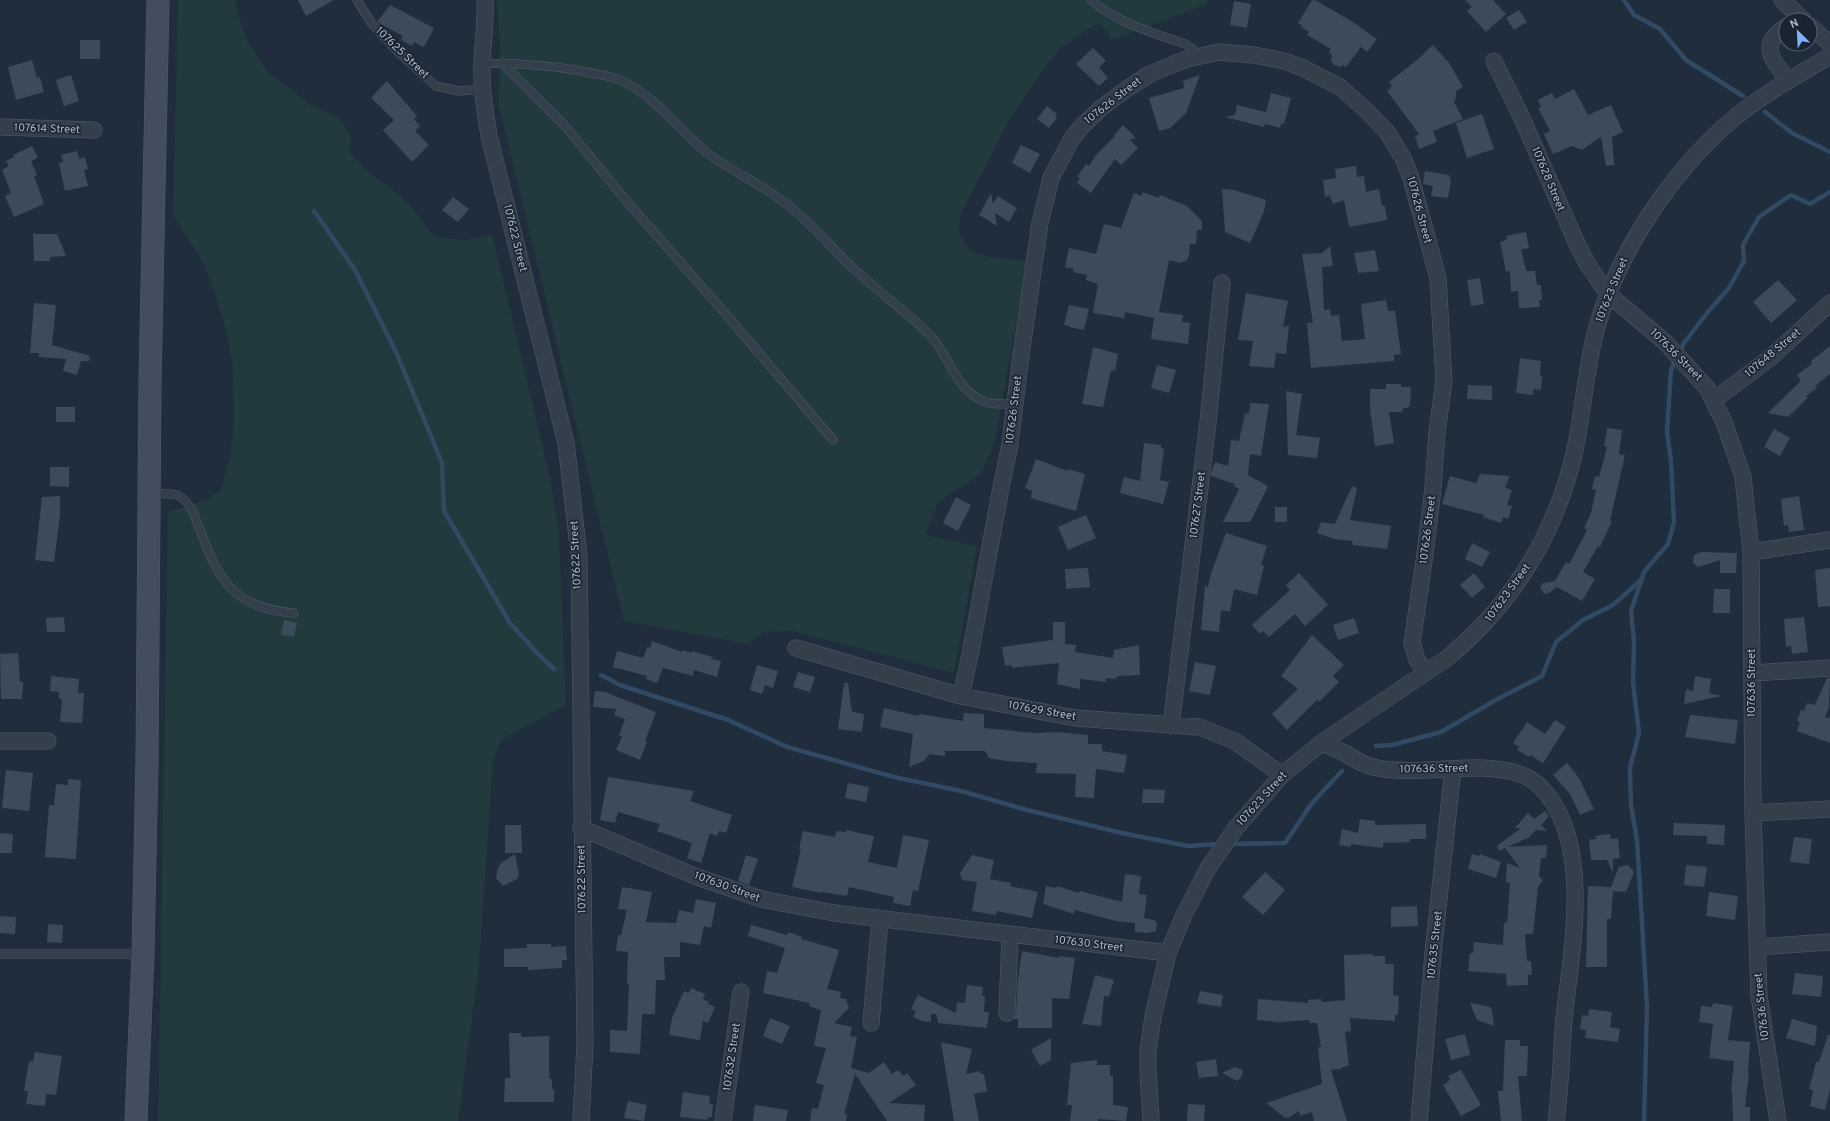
<svg xmlns="http://www.w3.org/2000/svg" width="1830" height="1121" font-family="Overpass,sans-serif">
<rect width="100%" height="100%" fill="#202d3c"/>
<!-- green -->
<path fill="#223a3d" d="M178,0H235L237,12L248,43L268,72L312,106L340,118L351,138L349,151L369,172L404,199L435,237L466,240L492,234L551,482L559,534L566,705L502,739L493,760L479,966L458,1121H158L168,512L206,500L220,492L230,457L234,424L233,370L228,338L217,299L204,264L173,215Z
M497,0H1207V4L1112,40L1101,24L1095,25L1063,46L1044,68L1008,122L961,214C951,260 994,257 1027,261L995,441L981,474L938,502L925,535L977,546L954,673L792,631L764,632L748,644L624,621L499,106L500,44Z"/>
<g fill="none" stroke-linecap="round" stroke-linejoin="round">
<!-- stream -->
<path stroke="#324964" stroke-width="4.5" d="M1624,0L1634,15L1660,29L1686,60L1743,96
M1765,112L1792,133L1830,152
M314,211L355,270L397,354L442,463L444,511L510,623L538,654L554,669
M1680,353L1684,343L1707,313L1729,288L1744,261L1743,245L1759,217L1791,195L1810,204L1830,192
M601,675L620,685L728,720L787,747L894,777L961,791L1027,810L1122,833L1188,846L1219,844
M1376,746L1392,745L1441,732L1494,701L1542,676L1556,642L1583,620L1613,605L1642,579
M1229,844L1285,843L1312,803L1342,771
M1644,1121L1647,1006L1637,840L1631,806L1630,768L1639,733L1633,682L1634,641L1631,611L1644,572L1668,544L1674,522L1671,461L1667,432L1671,370L1676,359"/>
</g>
<!-- building -->
<path fill="#3c4b5b" d="M298,0H334L306,16Z
M1312,0H1315L1353,22L1377,39L1367,52L1361,47L1346,67L1343,65L1340,67L1334,65L1331,61L1332,55L1329,52L1331,49L1307,35L1309,32L1301,27L1302,25L1298,23Z
M1465,0H1493L1506,14L1486,32L1467,11L1472,7Z
M1234,1L1251,4L1247,28L1230,25Z
M390,5L434,28L424,47L414,42L412,46L401,40L403,36L377,22Z
M1519,10L1527,22L1514,30L1506,18Z
M80,40H100V59H80Z
M1433,45L1449,63L1463,87L1456,91V97L1454,102L1463,119L1433,131L1437,142L1419,149L1415,136L1419,134L1387,91L1392,86L1389,82L1418,59Z
M1093,48L1106,61L1099,67L1108,78L1099,86L1076,64Z
M32,60L37,78L40,77L44,92L16,100L8,67Z
M71,75L79,101L64,106L56,80Z
M1200,75L1186,113L1170,128L1159,131L1149,98L1184,88L1183,81Z
M387,81L417,116L414,119L420,126L415,131L429,145L412,162L383,130L394,120L371,98Z
M1574,89L1588,115L1611,105L1623,132L1612,137L1614,165L1606,166L1601,137L1582,150L1572,146L1553,154L1544,134L1550,131L1538,108L1541,107L1538,100L1552,93L1555,99Z
M1271,93L1291,98L1284,124H1281L1280,128L1265,124L1264,127L1225,117L1235,115L1237,105L1266,112Z
M1047,106L1057,114L1055,116L1057,118L1049,128L1037,119Z
M1482,114L1494,149L1467,158L1456,123Z
M1123,125L1136,138L1130,140L1138,148L1121,165L1115,159L1091,193L1077,183L1080,178L1077,177L1086,164L1089,166L1096,155L1115,136L1114,135Z
M1021,145L1040,154L1030,173L1012,163Z
M32,146L38,158L31,161L37,175L34,176L44,204L14,217L5,196L11,193L2,170L9,166L6,161L14,157L13,155Z
M77,151L79,159L85,157L88,169L84,170L88,186L65,191L59,163L63,162L61,155Z
M1356,166L1357,177L1364,176L1366,192L1379,189L1382,206H1385L1387,220L1349,227L1344,200L1333,204L1330,196L1325,197L1323,180L1336,178L1335,169Z
M1425,171L1449,175L1451,181L1448,198L1431,196L1433,186L1423,184Z
M1222,189L1234,190L1266,200L1264,212L1250,243L1225,232Z
M1143,192L1159,198L1160,195L1187,206L1202,221V230H1197L1196,244H1190L1189,255L1187,260L1180,263L1169,260L1159,312L1183,315L1182,322L1190,323L1188,344L1151,339L1154,318L1125,312L1124,318L1093,313L1098,284L1086,280L1087,275L1073,272L1074,269L1065,267L1069,248L1096,254L1104,224L1121,228L1134,193L1141,196Z
M991,193L993,204L998,196L1017,208L1009,222L995,213L997,226L979,215Z
M453,197L469,209L458,222L442,210Z
M1526,232L1529,248L1521,249L1526,271H1535L1537,285H1541L1542,300H1539L1540,307L1519,308L1518,291L1511,292L1510,271L1506,272L1500,242L1507,240L1506,236Z
M33,234H57L66,256L50,257V261H34Z
M1330,246L1333,266L1322,267L1324,310L1330,309L1331,316L1339,315L1342,341L1365,339L1361,304L1386,300L1388,311H1395L1401,354L1394,355V361L1311,368L1307,323H1313L1302,254L1322,253Z
M1375,250L1379,271L1358,273L1354,253Z
M1480,278L1484,304L1471,306L1467,280Z
M1778,280L1797,300L1771,323L1753,302Z
M1246,293L1288,301L1283,327L1289,326L1286,354L1276,353L1274,368L1249,366L1253,341L1238,340Z
M34,303L56,305L52,345L90,356L89,361H81L77,375L63,371L66,359L39,357V353H30Z
M1069,305L1089,309L1084,330L1069,327V326L1064,325Z
M1830,346V374L1815,386L1817,388L1806,396L1808,398L1788,417L1768,413L1801,381L1797,375L1812,364L1811,361Z
M1093,347L1118,354L1115,371L1111,370L1103,407L1082,404Z
M1520,358L1541,361L1540,376H1542L1541,390L1533,389V395L1516,393Z
M1157,365L1176,370L1169,393L1151,388Z
M1386,384H1401V387H1411L1410,405L1408,408H1403L1402,412H1389L1394,443L1375,446L1370,409V389H1386Z
M1468,385L1492,386V400L1467,399Z
M1286,391L1302,394L1296,435L1320,438L1317,458L1288,455Z
M1250,403L1269,404L1261,456L1250,454L1248,475L1268,486L1250,522H1223L1239,489L1234,486L1235,484L1211,476V473L1215,462L1228,466L1231,440L1239,441L1245,413L1249,414Z
M56,407H75V422H56Z
M1607,428L1622,430L1619,454L1625,455L1610,521H1612L1600,547L1598,546L1583,572L1595,579L1582,601L1557,587L1549,593L1544,594L1540,587L1543,583L1555,581L1566,562L1569,564L1587,530L1584,528L1591,513L1596,490L1592,489L1595,476L1599,477L1607,447L1604,446Z
M1774,429L1790,438L1780,456L1764,447Z
M1144,443L1161,445V448L1164,449L1160,480L1169,482L1163,504L1120,493L1124,477L1140,481Z
M1036,459L1067,471L1068,469L1085,474L1076,511L1031,498L1032,491L1025,488Z
M50,467H69V487L50,486Z
M1480,474L1510,476L1505,487L1512,490L1507,505L1512,506L1508,519L1503,517L1501,523L1483,517L1484,515L1442,504L1450,476L1476,483Z
M1352,486L1357,488L1350,520L1391,526L1387,549L1353,545L1352,541L1334,539L1317,533L1321,522L1335,524Z
M60,496V515L54,562L35,560L42,497Z
M1799,496L1804,530L1789,532L1788,525L1784,526L1781,499Z
M956,497L971,505L958,531L943,523Z
M1275,507H1287V522H1275Z
M1086,515L1096,538L1068,550L1058,527Z
M1226,533L1267,546L1261,565L1264,566L1257,595L1234,589L1230,612L1221,610L1219,632L1201,630L1205,586L1208,587L1211,573Z
M1472,543L1490,552L1482,567L1465,559Z
M1701,552L1737,553L1736,573H1720V560L1698,567L1693,563L1694,555Z
M1088,568L1090,587L1066,589L1065,569Z
M1830,568V606L1818,607L1815,570Z
M1299,573L1328,605L1305,626L1295,614L1269,637L1263,631L1260,634L1252,625L1290,590L1286,585Z
M1474,573L1485,587L1472,598L1460,585Z
M1714,589H1730V613H1713Z
M64,617L65,632H47L46,618Z
M1804,617L1808,652L1792,654L1791,646L1786,647L1784,619Z
M1354,618L1359,633L1338,640L1333,625Z
M284,620L297,623L294,637L281,635Z
M1053,622H1065V644L1076,645L1075,652L1113,658L1114,650L1139,645L1140,675L1118,676L1115,679L1106,678V682L1080,679V689L1057,684L1059,663L1012,668L1011,665L1005,666L1002,647L1053,640Z
M1312,635L1344,665L1333,676L1339,682L1319,702L1317,700L1287,730L1272,714L1298,689L1281,676Z
M652,641L682,652L683,650L692,653V651L713,657L712,659L721,661L717,677L694,670L693,676L663,668L657,683L646,679L647,676L613,667L617,651L643,658L647,647L650,648Z
M18,653L20,682H23L22,699H1L0,654Z
M1195,662L1216,666L1210,695L1189,691Z
M757,665L778,671L773,688L765,685L762,694L750,690Z
M798,672L815,677L810,692L793,687Z
M51,676L79,679L78,693H84L82,723L60,722L62,699H59V692L50,691Z
M1695,676L1711,679L1709,693L1721,696L1684,704L1686,689L1693,691Z
M1827,678H1830L1829,707L1825,717L1830,718V743L1797,731L1800,722L1797,721L1801,710L1804,711L1807,703L1815,705Z
M844,683H848L852,712L864,714L862,732L838,729Z
M595,691L605,692L656,712L645,741L647,742L640,760L616,750L622,737L619,735L625,719L614,715L616,709L593,707Z
M884,708L918,716L920,714L963,721L964,713L984,714V728L1035,733L1058,732L1088,735V744H1102V751L1127,755L1124,773L1096,769L1094,798L1075,797L1076,774L1036,773L1037,763L1006,761L989,758L985,751H945V756L929,754L924,761L909,767L913,734L880,727Z
M1690,715L1738,720L1735,744L1685,737Z
M1555,720L1566,727L1543,763L1530,755L1529,757L1517,750L1519,747L1513,743L1527,722L1545,734Z
M1567,763L1579,778L1594,809L1580,815L1570,794L1553,775Z
M6,770L33,773L29,811L2,808Z
M608,777L694,791L690,801L732,815L726,833L719,831L717,836L710,833L701,863L687,858L692,843L657,831L660,824L618,812L615,823L600,820Z
M68,779L81,780L76,859L45,857L49,805H54L56,784L68,785Z
M848,783L869,787L866,802L845,798Z
M1143,789L1165,790L1164,803H1142Z
M1545,811L1549,816L1541,825L1547,831L1536,830L1528,838L1507,847L1547,845L1546,858H1541L1539,876L1543,880L1538,887L1533,934H1525L1527,961H1531L1532,975H1528V985L1507,986L1506,974L1468,971L1470,953H1473L1474,942L1503,945L1504,922L1507,923L1510,883L1506,882L1507,863L1520,868L1505,848L1500,851L1497,846L1521,828H1515L1528,813L1534,819Z
M1360,819L1375,821V825L1426,824V839H1410V842L1383,843V848L1351,844V847L1339,845L1342,829L1358,833Z
M1674,823L1725,825L1724,845L1707,844V836L1673,835Z
M505,825H521L522,853H505Z
M846,830L874,836L868,862L897,868L903,835L929,840L918,891L913,890L910,906L893,903L894,897L849,887L847,896L822,892L821,893L792,887L801,849H799L803,831L835,837L836,831L846,832Z
M0,833L13,834L12,853H0Z
M1610,834L1611,839L1618,838L1620,858L1613,859V873L1607,860H1591L1589,840L1596,839L1595,836Z
M1794,837L1812,839L1809,864L1790,862Z
M515,854L519,875L517,879L503,886L496,878L498,868L501,863Z
M1472,854L1479,856L1480,854L1501,862L1496,878L1468,869Z
M746,855L758,859L749,885L738,881Z
M972,855L994,860L990,879L1011,883L1010,886L1038,892L1032,918L997,911L996,915L972,911L977,882L962,880L960,873Z
M1628,865L1634,872L1626,892L1613,891L1611,919H1607V967H1586L1588,886L1611,887L1619,867Z
M1686,865L1707,867L1704,887L1684,885Z
M1265,872L1285,890L1263,915L1242,897Z
M1125,874L1141,876L1139,894L1147,895L1144,918L1154,920L1157,923L1156,931L1147,933L1135,932V923L1116,921L1075,910L1074,914L1043,904L1046,886L1056,888L1057,886L1079,893L1080,891L1122,902Z
M622,887L652,892L646,922L676,923L679,910L693,913L696,899L716,903L711,928L704,926L700,945L680,942V957H664L665,980H656L655,1014H642L640,1054L610,1052V1030L627,1031L629,984H627L628,952L616,951L618,935H621L627,910L618,909Z
M1709,892L1738,896L1735,920L1706,916Z
M1417,906L1418,926L1391,927V907Z
M0,916L16,917L15,934L0,933Z
M48,924L63,925L62,943L47,942Z
M751,925L787,935L788,932L802,937L801,939L839,950L827,989L841,992L840,998L846,999L849,1008L834,1023L852,1027L850,1036L857,1037L851,1068L869,1073L884,1062L892,1074L898,1070L903,1076L907,1073L916,1085L889,1103L925,1105L924,1121H887L855,1074L844,1114H847L846,1121H810L812,1108L818,1109L824,1085L816,1083L826,1048L814,1046L821,1010L809,1006L810,1003L763,993L767,971L777,973L785,948L748,936Z
M527,944H551V947L566,946L567,960H562V968L528,970V967H504V949L527,948Z
M1022,951L1059,958V956L1075,958L1069,999L1052,998V1028H1018V1019H1014L1016,1013L1018,978Z
M1373,954V956H1385V964H1394L1393,995L1399,996L1398,1015H1395V1021L1350,1018L1351,1031L1345,1032L1349,1065L1341,1068V1069L1331,1070L1347,1121H1314L1312,1112L1300,1116L1299,1111L1288,1118L1284,1117L1266,1103L1322,1084L1318,1048L1321,1047L1317,1023H1310L1309,1020L1279,1022L1257,1020L1258,999L1308,1003V1000L1321,999L1322,1002L1345,1000L1344,955Z
M1795,973L1823,976L1821,997L1792,994Z
M1095,975L1114,980L1109,997L1104,996L1101,1026L1082,1024Z
M967,985L983,987L982,996H985L984,1012H989L987,1028L938,1023L936,1014H931V1022L922,1021L913,1017L916,1011L911,1009L918,995L956,1013L957,1002L965,1003Z
M691,988L705,994L703,999L709,1002L708,1004L715,1007L708,1023L703,1021L700,1040L669,1035L672,1018L684,991L689,993Z
M1200,991L1223,995L1221,1007L1197,1003Z
M1470,1003L1490,1007L1492,1011L1494,1026L1477,1020Z
M1713,1003L1733,1006L1728,1040L1750,1042L1748,1074H1749L1745,1107H1750V1121H1733L1732,1091H1731L1734,1061L1709,1058L1713,1024L1699,1022L1701,1006L1712,1007Z
M1589,1009L1612,1012L1610,1027L1620,1029L1618,1042L1585,1038L1586,1030L1580,1029L1582,1015L1588,1016Z
M770,1018L790,1026L782,1044L763,1036Z
M1792,1019L1817,1026L1815,1046L1786,1038Z
M509,1033H521V1037L549,1036V1071L550,1079H552V1089H554V1102H504L505,1078H510Z
M1465,1034L1470,1055L1451,1060L1445,1039Z
M1828,1035H1830V1089L1825,1110L1810,1106L1813,1090L1809,1089L1816,1062H1819Z
M1051,1038V1060L1040,1066L1031,1050Z
M1505,1040H1520V1046H1528L1527,1076H1518L1522,1121H1501L1498,1091H1503Z
M941,1042L972,1049L966,1074L980,1071L981,1074H984L987,1091L974,1094L979,1121H954Z
M35,1052L62,1056L56,1095L46,1094L45,1106L26,1104L28,1091H24L29,1061L33,1062Z
M1216,1059L1218,1076L1199,1078L1196,1062Z
M1097,1060V1065H1110V1076L1113,1075V1105L1128,1107L1126,1121L1098,1119V1121H1070L1072,1105H1067L1071,1063Z
M1235,1067L1243,1070L1242,1076L1237,1081L1222,1073Z
M1461,1070L1481,1105L1461,1116L1443,1085L1450,1080L1448,1076Z
M683,1092L710,1096L709,1104H713L712,1117H708L707,1120L680,1117Z
M628,1101L647,1105L644,1121L624,1118Z
M1188,1104L1205,1105L1204,1121H1187Z
M755,1105L788,1110L786,1121H753Z"/>
<g fill="none" stroke-linecap="round" stroke-linejoin="round">
<!-- service casing -->
<g stroke="#525c69" stroke-width="9">
<path id="service" d="M357,0L372,24L399,53L436,86L459,91L483,89
M1091,0C1118,24 1152,32 1185,44L1193,49L1196,57
M482,63C520,64 554,65 591,73C601,75 611,76 620,80C656,96 677,128 706,152C731,171 759,183 784,202C810,221 830,247 854,269C878,291 905,311 929,334C948,353 954,386 979,399C989,405 1003,404 1014,404
M502,63L566,127L623,197L724,312L833,440
M149,494C157,494 169,493 177,495C190,501 194,515 199,527C218,580 233,608 294,613
M0,954H143"/>
</g>
<!-- minor casing -->
<g stroke="#525c69" stroke-width="17">
<path id="minor" d="M485,0C486,21 483,41 482,62C481,87 485,111 489,136L566,443L579,555L585,1044L581,1121
M1782,0L1803,20
M1810,26L1830,44
M1786,27C1758,44 1772,62 1789,80
M1494,61L1521,116L1577,244L1588,265L1608,294L1665,342L1707,388L1724,422L1743,477L1751,552L1753,813L1759,996L1778,1121
M0,127L94,130
M1714,400L1770,358L1830,303
M1751,552L1830,540
M796,648L961,696L1075,718L1200,727L1236,742L1282,775
M1753,673L1830,668
M961,696L970,655L1000,493L1010,444L1021,355L1040,223L1051,178L1071,140L1082,126L1101,108L1128,88L1150,74L1174,64L1187,59L1219,52L1254,55L1284,61L1303,68L1340,87L1366,110L1387,132L1403,158L1411,178L1438,278L1444,381L1437,432L1433,488L1425,554L1412,643L1417,660L1426,672
M1171,726L1208,422L1222,283
M0,741H48
M1321,743C1328,745 1334,748 1341,751C1352,757 1360,764 1373,767C1421,778 1472,759 1520,774C1532,778 1542,787 1550,798C1591,856 1571,952 1564,1019C1561,1053 1561,1087 1556,1121
M1753,813L1830,809
M581,828L697,877L761,899L834,913L1168,953
M1757,947L1830,942
M1007,1013L1010,935
M871,1023L880,918
M723,1121L741,992
M1151,1121L1148,1070V1050L1153,1017L1168,953L1184,915L1207,870L1235,829L1282,775L1321,743L1446,659C1515,603 1560,527 1577,440C1585,396 1588,349 1603,308C1628,236 1680,162 1739,114C1767,92 1799,74 1830,56
M1419,1121L1433,953L1453,769"/>
</g>
<!-- secondary casing -->
<g stroke="#525c69" stroke-width="23">
<path id="secondary" d="M136,1121L143,954L147,760L150,381L158,0"/>
</g>
<!-- service -->
<use href="#service" stroke="#343f4c" stroke-width="8"/>
<!-- minor -->
<use href="#minor" stroke="#343f4c" stroke-width="16"/>
<!-- secondary -->
<use href="#secondary" stroke="#424e5f" stroke-width="22"/>
</g>
<g text-anchor="middle" dominant-baseline="central" stroke-width="3" stroke-linejoin="round" paint-order="stroke">
<!-- street labels -->
<g font-size="11" fill="#afb9c8" stroke="#192430">
<text transform="translate(402 53) rotate(44)">107625 Street</text>
<text transform="translate(1113 101) rotate(-38)">107626 Street</text>
<text transform="translate(47 129) rotate(2)">107614 Street</text>
<text transform="translate(1548 179) rotate(67)">107628 Street</text>
<text transform="translate(1419 210) rotate(75)">107626 Street</text>
<text transform="translate(515 238) rotate(76)">107622 Street</text>
<text transform="translate(1612 290) rotate(-68)">107623 Street</text>
<text transform="translate(1773 353) rotate(-40)">107648 Street</text>
<text transform="translate(1676 355) rotate(45)">107636 Street</text>
<text transform="translate(1014 410) rotate(-83)">107626 Street</text>
<text transform="translate(1198 505) rotate(-83)">107627 Street</text>
<text transform="translate(1428 530) rotate(-83)">107626 Street</text>
<text transform="translate(576 555) rotate(-93)">107622 Street</text>
<text transform="translate(1508 593) rotate(-54)">107623 Street</text>
<text transform="translate(1752 683) rotate(-90)">107636 Street</text>
<text transform="translate(1042 711) rotate(10)">107629 Street</text>
<text transform="translate(1434 769) rotate(-1)">107636 Street</text>
<text transform="translate(1262 799) rotate(-48)">107623 Street</text>
<text transform="translate(582 879) rotate(-91)">107622 Street</text>
<text transform="translate(727 887) rotate(20)">107630 Street</text>
<text transform="translate(1089 944) rotate(7)">107630 Street</text>
<text transform="translate(1435 945) rotate(-84)">107635 Street</text>
<text transform="translate(1762 1007) rotate(-96)">107636 Street</text>
<text transform="translate(732 1057) rotate(-82)">107632 Street</text>
</g>
</g>
<!-- north arrow -->
<g transform="translate(1798 32) rotate(336)"><circle r="19" fill="#192430" stroke="#55606d"/>
<path d="M0-3L7 15L0 10L-7 15Z" fill="#7db4ff"/>
<text y="-6" font-size="11" font-weight="bold" text-anchor="middle" fill="#afb9c8">N</text>
</g>
</svg>
